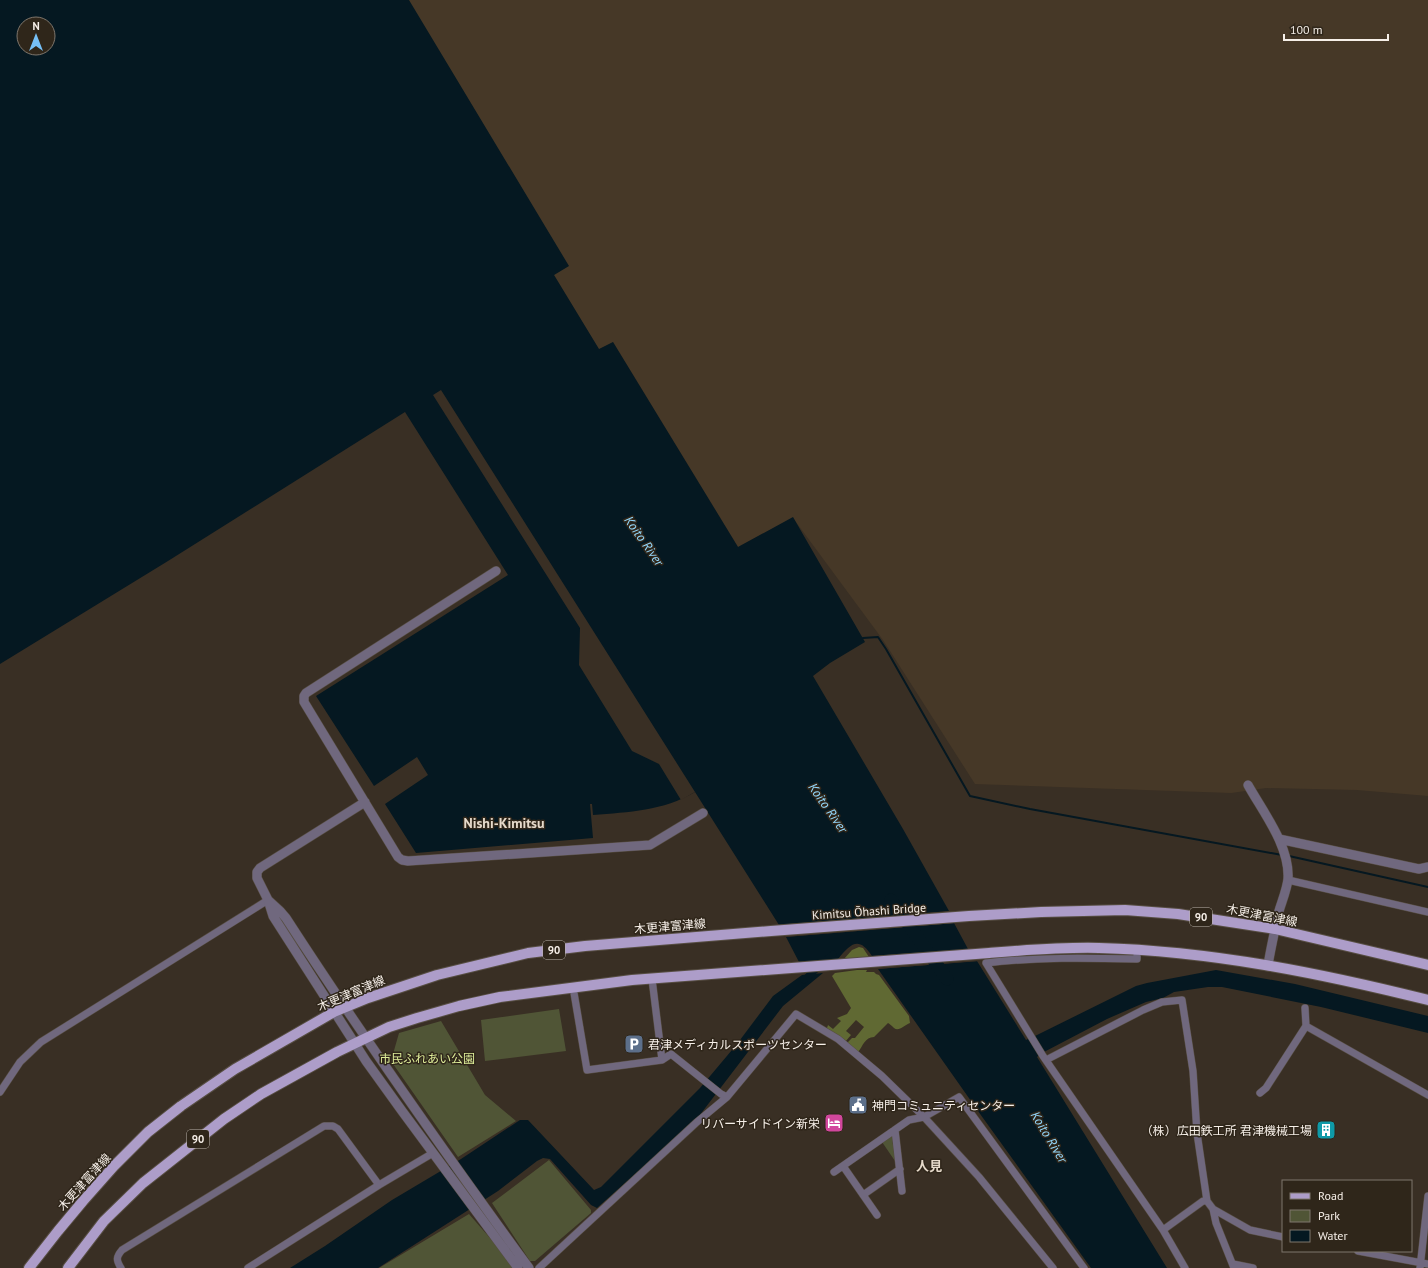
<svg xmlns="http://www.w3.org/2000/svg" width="1428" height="1268" font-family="'PT Sans','Noto Sans JP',sans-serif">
<rect width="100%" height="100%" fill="#392f24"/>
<!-- built -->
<path fill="#463827" d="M388,0H1428V796L1357,790L1266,788L1231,793L975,784L883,640L793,518L738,547L613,342L599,350L554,275L568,266L447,64Z"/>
<!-- green -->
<path fill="#505536" d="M559,1009L566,1051L485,1061L481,1020Z
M441,1021L485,1095L516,1121L458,1157L391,1061L399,1033Z
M890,1137H892L895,1161L882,1142Z
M549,1160L591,1210V1213L535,1261H530L492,1203Z
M469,1214L516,1268H379Z"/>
<!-- forest -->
<path fill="#606933" d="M859,947L863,948L869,957L844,959L852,950Z
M857,970H867L866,972H874L876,974L879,975L909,1016L910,1023C904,1025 899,1032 894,1028C892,1026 890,1024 888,1023L874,1037C865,1037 863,1046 858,1052L847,1043L852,1038H855L864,1027L856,1020L846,1031L851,1035L845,1042L827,1028L828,1025L833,1029L841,1021L837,1018L847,1014L851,1008L832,976L835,973Z"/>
<!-- water -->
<path fill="#051821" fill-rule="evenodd" d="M0,0H409L569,266L554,275L599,349L613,342L738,547L793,517L865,642L830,663L813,676L903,829L949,911L779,925L695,792C663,811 629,812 593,815L592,804H590L593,838L416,853L385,804L428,775L417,757L374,786L316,696L508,575L405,412L168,561L0,664ZM24,24H48V48H24Z
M954,923L968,949L872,956C859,936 851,943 838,959L799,962L786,937Z
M977,961L1026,1040L1030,1038L1040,1054L1037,1057L1167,1268H1091L983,1118L878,969Z
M1216,970L1295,984L1428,1016V1033L1321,1007L1222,987H1208L1174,992L1163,998L1146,1002L1107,1019L1044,1052L1035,1036L1136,986L1147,983Z
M823,973L783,1006L696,1120L597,1208L591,1205L550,1159L543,1158L537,1161L498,1191L378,1268H290L325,1246L392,1200L461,1159L520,1120H528L594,1190L601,1187L700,1088L737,1044L773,996L802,975Z"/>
<!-- pier -->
<path fill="#392f24" d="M441,390L695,792L681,800L659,764L632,751L579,665L580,628L433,395Z
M951,911L949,913L777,926L776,925Z
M955,922L956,923L784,937L785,935Z
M977,959L980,961L876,969L878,967Z"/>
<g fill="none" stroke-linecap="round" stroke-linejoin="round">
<!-- stream -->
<path stroke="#051821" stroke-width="2" d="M863,638L878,637L886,649L970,796L1030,809L1282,855
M1289,856L1428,887"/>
<!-- canal -->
<path stroke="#051821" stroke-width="7" d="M804,980L833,954"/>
<!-- river -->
<path stroke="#051821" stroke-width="13" d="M891,900L947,979"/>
<!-- minor casing -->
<g stroke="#574e43" stroke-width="8">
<path id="minor" d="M1288,880L1428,912
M1137,950V959C1087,958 1036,957 986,963L1043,1056L1163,1230L1185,1268
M652,979L662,1060
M573,987L587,1070L662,1060L671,1054L721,1094L727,1097
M1305,1008L1306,1026L1428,1095
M1046,1060L1143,1010L1162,1002L1182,1000L1193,1071L1197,1133L1207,1201L1213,1209L1216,1223L1234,1268
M0,1092L20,1062L41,1042L268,900
M1260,1093L1266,1088L1306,1026
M895,1130L902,1191
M843,1166L877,1215
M834,1172L909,1120L924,1117L959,1097L1084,1268
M863,1195L900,1169
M1213,1209L1250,1230L1283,1237
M1163,1230L1203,1201H1207
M1358,1251L1428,1264
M1233,1264L1253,1268
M121,1268C116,1260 116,1257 122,1250L324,1126H333L338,1129L379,1185
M248,1268L379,1185L433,1153
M539,1268L697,1122L727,1097L796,1014L838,1039L882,1076L924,1117L979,1177L1053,1268
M1420,1268L1428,1196"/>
</g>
<!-- tertiary casing -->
<g stroke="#574e43" stroke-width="10">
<path id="tertiary" d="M496,571L306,693L304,696V702L398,857L402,860L408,861L650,845L703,813
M1248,785C1263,812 1290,846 1288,879C1287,889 1282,901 1279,911C1275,929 1271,947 1268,965
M365,802L260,868L257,872V878L268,900L273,916L366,1061L402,1111L518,1268
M1279,839L1419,869L1428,867
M268,900L280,911L286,918C363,1037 445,1153 529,1268"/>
</g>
<!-- primary casing -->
<g stroke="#574e43" stroke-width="12">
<path id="primary" d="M29,1268L58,1231L83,1201L114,1166L148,1132L181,1106L235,1069L334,1012L368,998L437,975L528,953L585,946L771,931L969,916L1041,912L1125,910L1178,914L1275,929L1428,965
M68,1268L104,1221L143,1183L224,1119L261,1094L337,1052L389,1027L417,1018L459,1006L500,997L632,980L989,953C1026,950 1062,947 1099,948C1211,951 1320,973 1428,1000"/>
</g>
<!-- minor -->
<use href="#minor" stroke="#70687e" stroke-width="7"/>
<!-- tertiary -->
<use href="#tertiary" stroke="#70687e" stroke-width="9"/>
<!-- primary -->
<use href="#primary" stroke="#ad9dc9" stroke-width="10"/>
</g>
<!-- icons -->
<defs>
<g id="parking-square" transform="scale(1)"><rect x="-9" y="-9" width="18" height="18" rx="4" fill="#5c6f8a" stroke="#2f261a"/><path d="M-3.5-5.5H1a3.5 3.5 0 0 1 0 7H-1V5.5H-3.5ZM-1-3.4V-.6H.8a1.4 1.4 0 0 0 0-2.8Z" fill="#fff"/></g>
<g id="civic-square" transform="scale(1)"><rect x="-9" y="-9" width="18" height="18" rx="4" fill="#5c6f8a" stroke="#2f261a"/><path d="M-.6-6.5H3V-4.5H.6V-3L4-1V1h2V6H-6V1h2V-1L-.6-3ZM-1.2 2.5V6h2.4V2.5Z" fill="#fff"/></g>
<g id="hotel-square" transform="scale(1)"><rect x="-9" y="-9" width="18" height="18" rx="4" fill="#d1479c" stroke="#2f261a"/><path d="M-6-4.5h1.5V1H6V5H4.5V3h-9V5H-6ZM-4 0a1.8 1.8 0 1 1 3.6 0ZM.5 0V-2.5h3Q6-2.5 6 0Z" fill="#fff"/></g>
<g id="building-square" transform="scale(1)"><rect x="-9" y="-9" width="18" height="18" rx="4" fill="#0f9aa8" stroke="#2f261a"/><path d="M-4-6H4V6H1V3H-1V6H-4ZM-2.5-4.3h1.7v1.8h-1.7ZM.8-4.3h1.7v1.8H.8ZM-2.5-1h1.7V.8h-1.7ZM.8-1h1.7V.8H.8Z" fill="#fff"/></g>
</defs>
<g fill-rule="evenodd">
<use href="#parking-square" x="634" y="1044"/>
<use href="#civic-square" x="858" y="1105"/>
<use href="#hotel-square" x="834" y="1123"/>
<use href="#building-square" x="1326" y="1130"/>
</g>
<g text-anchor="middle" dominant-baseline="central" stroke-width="3" stroke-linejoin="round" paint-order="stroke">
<!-- shield labels -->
<g fill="#2f261a" stroke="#bab3aa" stroke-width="1">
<rect x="1190" y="908" width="22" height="18" rx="3"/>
<rect x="543" y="941" width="22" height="18" rx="3"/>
<rect x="187" y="1130" width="22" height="18" rx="3"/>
</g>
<g font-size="11" font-weight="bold" fill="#f6efe8">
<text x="1201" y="917">90</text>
<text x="554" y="950">90</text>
<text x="198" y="1139">90</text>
</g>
<!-- street labels -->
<g font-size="12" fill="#f6efe8" stroke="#2f261a">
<text transform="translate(869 911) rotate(-4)">Kimitsu Ōhashi Bridge</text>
<text transform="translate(1262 915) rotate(11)">木更津富津線</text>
<text transform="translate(670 926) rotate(-5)">木更津富津線</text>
<text transform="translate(351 993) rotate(-23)">木更津富津線</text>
<text transform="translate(84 1182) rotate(-48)">木更津富津線</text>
</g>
<!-- poi labels -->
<g font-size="12" fill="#f6efe8" stroke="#2f261a" text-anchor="start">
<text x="648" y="1044">君津メディカルスポーツセンター</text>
<text x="872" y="1105">神門コミュニティセンター</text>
<text x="820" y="1123" text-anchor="end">リバーサイドイン新栄</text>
<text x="1312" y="1130" text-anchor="end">（株）広田鉄工所 君津機械工場</text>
</g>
<!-- park labels -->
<g font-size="12" fill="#deed99" stroke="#2f261a">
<text x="427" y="1058">市民ふれあい公園</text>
</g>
<!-- water labels -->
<g font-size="13" font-style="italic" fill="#93d8fd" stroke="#2f261a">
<text transform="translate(644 541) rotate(55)">Koito River</text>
<text transform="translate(828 808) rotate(55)">Koito River</text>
<text transform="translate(1049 1137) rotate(59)">Koito River</text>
</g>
<!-- neighbourhood labels -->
<g font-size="13" font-weight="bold" fill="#e6dacb" stroke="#2f261a">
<text x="929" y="1166">人見</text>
</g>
<!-- quarter labels -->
<g font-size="14" font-weight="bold" fill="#e6dacb" stroke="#2f261a">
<text x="504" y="823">Nishi-Kimitsu</text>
</g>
</g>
<!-- legend -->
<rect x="1282" y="1180" width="130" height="72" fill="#2f261a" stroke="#7f766c"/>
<rect x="1290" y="1193" width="20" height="6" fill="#ad9dc9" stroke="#7f766c"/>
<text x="1318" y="1200" font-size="12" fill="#f6efe8">Road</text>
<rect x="1290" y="1210" width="20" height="12" fill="#505536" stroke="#7f766c"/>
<text x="1318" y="1220" font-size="12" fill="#f6efe8">Park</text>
<rect x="1290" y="1230" width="20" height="12" fill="#051821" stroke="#7f766c"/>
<text x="1318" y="1240" font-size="12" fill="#f6efe8">Water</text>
<!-- north arrow -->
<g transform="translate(36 36)"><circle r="19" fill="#2f261a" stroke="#7f766c"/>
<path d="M0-3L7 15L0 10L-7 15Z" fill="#76c0f7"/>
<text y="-6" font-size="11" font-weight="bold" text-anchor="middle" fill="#f6efe8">N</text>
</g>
<!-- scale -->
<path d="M1284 34v6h104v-6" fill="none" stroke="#f6efe8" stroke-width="2"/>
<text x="1290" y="34" font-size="12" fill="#f6efe8" stroke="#2f261a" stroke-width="3" paint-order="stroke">100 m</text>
</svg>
